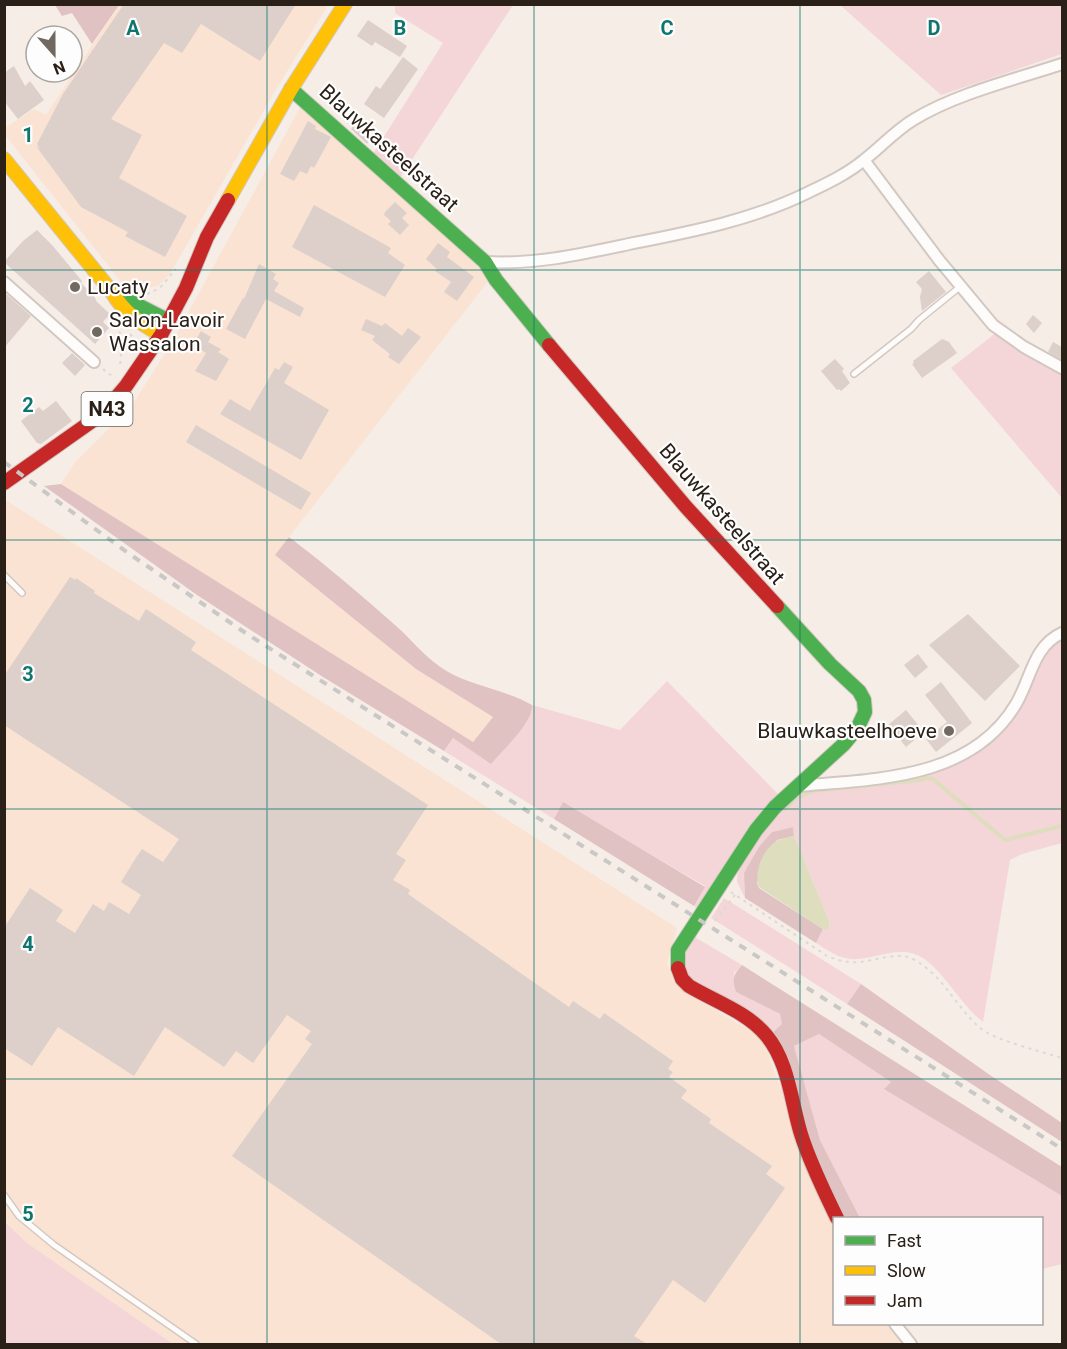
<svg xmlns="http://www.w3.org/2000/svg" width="1067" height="1349" font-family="Roboto,sans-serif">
<rect width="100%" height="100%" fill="#f6ede6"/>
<!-- built -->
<path fill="#fae3d2" d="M119,5H328L272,96L170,274L159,285L142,290L131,289L122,283L5,135V128L34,109L46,115Z
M301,106L472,260L489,280L275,555L416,669L493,717L472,743L61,484L75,462L131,407L171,344Z
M7,501L677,928L667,963L674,983L691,996L746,1028L758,1037L766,1048L812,1174L834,1220V1324H891L906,1344H173L27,1243L4,1221V504Z"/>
<!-- green -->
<path fill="#f4d6d8" d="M395,5H513L400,178L373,154L443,43L395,13Z
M840,5H1062V54L941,95Z
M997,332L1024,352L1062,374V498L951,368Z
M1062,638V843L1022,854L1010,860L983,1022C961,1005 945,973 923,958C900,943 874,961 850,959C837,957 827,950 816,943L823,929L828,930L830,923L794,836L793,827L772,832L744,873L745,898L737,882C737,865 747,852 757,838C768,821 788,800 805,789C812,785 827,786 836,785C871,782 912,784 944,769C970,757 1000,738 1016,714C1033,687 1031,656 1062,638Z
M667,681L781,797L699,910L694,906L705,886L563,803L554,819L444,751L453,738L491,763C502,750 534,722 532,705L620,730Z
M724,898L861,984L847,1004L711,918Z
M693,936L742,965L734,973L736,992L780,1014L783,1024L770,1035L685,978L683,953Z
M819,1034L891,1082L885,1089L1062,1196V1264L1042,1269V1218H860L820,1140L794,1046Z
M4,1221L27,1243L173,1344H5Z"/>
<!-- forest -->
<path fill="#e0c2c3" d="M55,5H119L92,44L72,13L62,16Z
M61,484L473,742L493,717L416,669L275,555L289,537C326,565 361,595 395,625C410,638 423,655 439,666C466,686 503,688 532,705C534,722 502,751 491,764L453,738L444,751L323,677L197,595L44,486Z
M563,802L705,887L694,906L554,819Z
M793,827L794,836L777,840L757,883L759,888L823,929L816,943L745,898L744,873L759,847L772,832Z
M742,965L1062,1167V1196L884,1089L891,1082L819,1034L794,1046L820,1140L860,1218H834L770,1035L782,1024L780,1014L736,992C732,979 733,975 742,965Z
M861,984L987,1073L1062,1123V1142L847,1004Z"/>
<!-- water -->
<path fill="#deddbd" d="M794,836L830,923L828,930L823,929L759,887C753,872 764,846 779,840C784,838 789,837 794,836Z"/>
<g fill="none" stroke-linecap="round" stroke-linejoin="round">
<!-- stream -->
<path stroke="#deddbd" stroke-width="4" d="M786,809L796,798L813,791L920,780L926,778L933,779L1005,840L1062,826"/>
</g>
<!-- building -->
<path fill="#ddcfca" d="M124,4H296L260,61L201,24L182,53L164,43L111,119L142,135L119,178L187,216L165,257L125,236L128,232L81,207L36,146L40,149L37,144L63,94Z
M368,20L407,46L400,57L375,42L372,46L357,36Z
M403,57L418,69L384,118L364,104L376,86L380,89Z
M14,66L25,86L30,81L44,100L18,119L4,101V73Z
M308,121L316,126L315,129L331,137L314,168L311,166L307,174L300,171L294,181L280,174Z
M355,123L372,135L367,144L351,129Z
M395,202L407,213L402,218L409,225L400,235L388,224L391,221L384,215L385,212Z
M314,205L391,248L388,253L405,265L385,297L292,247Z
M37,230L52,245L82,281L81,283L94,296L97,302L110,314L103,322L109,328L95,344L4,262L23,241Z
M438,243L450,252L447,257L474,277L457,301L444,292L451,282L435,271L437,269L426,259Z
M259,264L276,274L273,279L279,283L274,291L304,308L300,317L266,299L245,339L226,329L243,298L244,299Z
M929,271L946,292L922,311L920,297L922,289L916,282Z
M4,292L31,316L4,348Z
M1033,315L1042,323L1034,333L1026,324Z
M366,319L382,326L385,323L402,336L408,328L421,337L399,364L388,357L390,354L372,340L375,336L361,330Z
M201,331L211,337L208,342L221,349L218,352L229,359L216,381L195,371L206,353L193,345Z
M942,339L949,342L957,353L922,378L912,364L914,363L913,361Z
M1053,342L1062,347V360L1048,352Z
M72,353L85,365L75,376L62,363Z
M835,359L844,369L842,371L850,383L841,391L839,389L837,390L821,371Z
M284,362L293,367L284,383L329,410L301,460L220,414L230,399L250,411L275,368L279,370Z
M56,401L72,421L41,444L37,443L21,421L39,407L43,411Z
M196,425L311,493L301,510L186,442Z
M70,577L75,580L76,578L95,591L94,593L139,621L146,609L196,642L191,650L428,805L396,854L406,860L393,880L410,890L408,894L569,1007L573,1001L600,1019L604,1013L673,1061L668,1069L673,1072L669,1077L687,1090L681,1098L711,1119L709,1123L772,1166L766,1174L785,1188L705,1303L673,1280L634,1336L647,1344H501L232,1156L312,1044L305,1039L311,1031L287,1015L253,1063L236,1051L224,1067L165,1027L134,1076L58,1027L32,1066L4,1048V928L30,888L63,910L56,921L75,933L93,904L104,911L109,902L129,914L141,895L121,882L137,856L142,849L163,862L179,839L4,725V676Z
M968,614L1020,666L985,701L929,645Z
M918,654L928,667L915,678L904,665Z
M941,682L972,723L936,752L926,739L947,722L925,695Z
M906,710L924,732L906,747L888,725Z"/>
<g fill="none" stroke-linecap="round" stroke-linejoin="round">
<!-- lane casing -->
<g stroke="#d2c8c1" stroke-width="8">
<path id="lane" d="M854,374L911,329L919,320L961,286
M4,575L22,593
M4,1195L19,1216L54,1245L196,1344"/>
</g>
<!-- street casing -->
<g stroke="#d2c8c1" stroke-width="14">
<path id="street" d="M864,160L939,260L993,325L1024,347L1062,368
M485,262C534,265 582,254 629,244C690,232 753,220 809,192C828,183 847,174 864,160C881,147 895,131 913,120C955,94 1016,79 1062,64
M4,282L94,362
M798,786C875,779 971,780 1016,704C1031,679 1033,646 1062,633
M895,1324L911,1344"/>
</g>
<!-- fast casing -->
<g stroke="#d2c8c1" stroke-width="16">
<path id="fast" d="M291,89L485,262L496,280L549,345
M112,292L169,321
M678,968V950L756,830L775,807L844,744L858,727L865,712L864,700L859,691L830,664L777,606"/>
</g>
<!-- slow casing -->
<g stroke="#d2c8c1" stroke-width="16">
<path id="slow" d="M4,159L112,292C124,313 140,323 161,335
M228,200L291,89L345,4"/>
</g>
<!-- jam casing -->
<g stroke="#d2c8c1" stroke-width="16">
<path id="jam" d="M549,345L686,507L777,606
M4,483L102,414L126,386L161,335L186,288L207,237L228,200
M678,968L682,979L689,986C714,1001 747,1012 766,1035C789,1062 791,1102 801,1134C810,1163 824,1191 837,1218"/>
</g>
<!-- path -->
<path stroke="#dcd9d7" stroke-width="2" stroke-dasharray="3 4.5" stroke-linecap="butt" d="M147,294L160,288L176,269
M118,324L122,343L120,366
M130,334L137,342
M103,369L113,377
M731,892L827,956C837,960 847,963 858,962C875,961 897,951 913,959C943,975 956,1007 980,1028C994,1040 1043,1052 1062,1058
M715,921L735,895"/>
<!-- lane -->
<use href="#lane" stroke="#fefcfb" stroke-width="5"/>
<!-- street -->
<use href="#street" stroke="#fefcfb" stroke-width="10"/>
<!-- fast -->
<use href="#fast" stroke="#4caf50" stroke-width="14"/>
<!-- slow -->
<use href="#slow" stroke="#ffc107" stroke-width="14"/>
<!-- jam -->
<use href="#jam" stroke="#c62828" stroke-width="14"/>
<!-- rail -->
<path stroke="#cac8c6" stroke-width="4" stroke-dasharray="8 8" stroke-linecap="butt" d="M4,462L128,553L247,634L1062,1149"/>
</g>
<!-- grid -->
<path fill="none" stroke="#0f766e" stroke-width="1.5" stroke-opacity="0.55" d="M267,4V1344M534,4V1344M800,4V1344M4,270H1062M4,540H1062M4,809H1062M4,1079H1062"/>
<!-- markers -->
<g fill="#716860" stroke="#fdfdfd" stroke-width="2">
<circle cx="75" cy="287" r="6"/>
<circle cx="97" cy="332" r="6"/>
<circle cx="949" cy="731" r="6"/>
</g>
<g text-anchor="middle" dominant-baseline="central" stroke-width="4.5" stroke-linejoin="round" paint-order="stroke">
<!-- shield labels -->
<rect fill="#fdfdfd" stroke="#69625d" stroke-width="1.5" x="81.5" y="392" width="51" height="34" rx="4.5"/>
<g font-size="20" font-weight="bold" fill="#2a2018">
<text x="107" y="409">N43</text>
</g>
<!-- street labels -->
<g font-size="21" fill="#2a2018" stroke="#fdfdfd">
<text transform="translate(389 148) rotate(42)">Blauwkasteelstraat</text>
<text transform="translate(722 514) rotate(49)">Blauwkasteelstraat</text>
</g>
<!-- poi labels -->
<g font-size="21" fill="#2a2018" stroke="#fdfdfd" text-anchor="start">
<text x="87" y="287">Lucaty</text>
<text x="109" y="320">Salon-Lavoir<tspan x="109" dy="24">Wassalon</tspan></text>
<text x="937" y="731" text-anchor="end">Blauwkasteelhoeve</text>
</g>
</g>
<g font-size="20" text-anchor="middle" font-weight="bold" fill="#0f766e" stroke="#fdfdfd" stroke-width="4.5" stroke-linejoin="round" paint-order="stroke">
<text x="133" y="35">A</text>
<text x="400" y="35">B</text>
<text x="667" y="35">C</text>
<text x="934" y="35">D</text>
<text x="28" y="142">1</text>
<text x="28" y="412">2</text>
<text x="28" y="681">3</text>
<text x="28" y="951">4</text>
<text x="28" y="1221">5</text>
</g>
<!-- border -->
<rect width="1067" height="1349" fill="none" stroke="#2a2018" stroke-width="12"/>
<!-- legend -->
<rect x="833" y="1217" width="210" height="108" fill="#fdfdfd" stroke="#a9a5a1" stroke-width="1.5"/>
<rect x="845" y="1236" width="30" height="9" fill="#4caf50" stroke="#a9a5a1" stroke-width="1.5"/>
<text x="887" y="1247" font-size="18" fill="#2a2018">Fast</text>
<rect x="845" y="1266" width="30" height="9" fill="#ffc107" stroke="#a9a5a1" stroke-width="1.5"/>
<text x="887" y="1277" font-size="18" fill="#2a2018">Slow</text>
<rect x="845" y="1296" width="30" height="9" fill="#c62828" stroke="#a9a5a1" stroke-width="1.5"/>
<text x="887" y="1307" font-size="18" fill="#2a2018">Jam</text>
<!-- north arrow -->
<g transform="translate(54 54) rotate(159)"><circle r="28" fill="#fdfdfd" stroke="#a9a5a1" stroke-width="1.5"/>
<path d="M0-4.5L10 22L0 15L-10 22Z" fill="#716860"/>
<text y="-9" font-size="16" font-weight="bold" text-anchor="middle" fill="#2a2018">N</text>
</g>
</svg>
